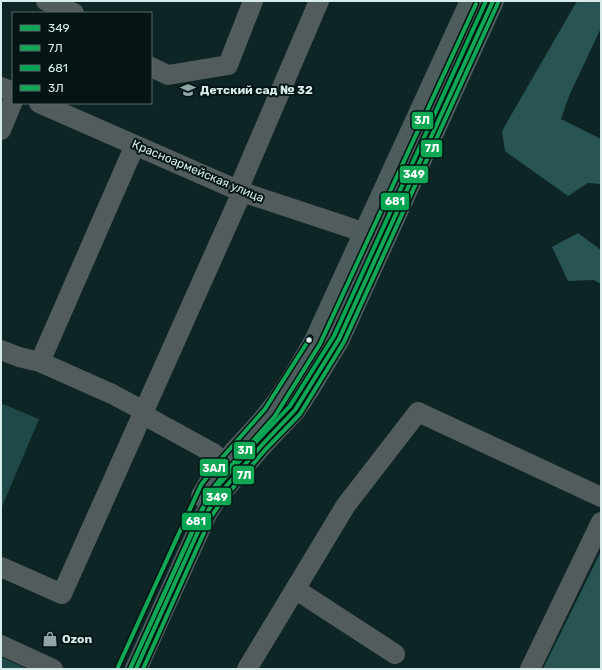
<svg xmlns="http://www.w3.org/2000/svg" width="602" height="670" font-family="Rubik,sans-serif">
<rect width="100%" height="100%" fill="#0e2525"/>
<!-- green -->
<path fill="#1f4848" d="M3,404L39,419L1,509V407Z
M1,657L27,669H1Z"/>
<!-- forest -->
<path fill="#285454" d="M577,1H601V28L569,96L561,119L601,139V184L588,183L568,196L505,151L502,131Z
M578,233L601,250V284L594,280L568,281L552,247Z
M601,551V669H543Z"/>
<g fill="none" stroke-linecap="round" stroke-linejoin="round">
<!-- minor -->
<path stroke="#525c5c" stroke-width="20" d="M46,1L74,13
M151,67L168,75L228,65L253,1
M1,87L13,92
M39,103L242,192L348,227L380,239
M1,130L13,101
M238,190L319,1
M1,350L19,357L40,362L112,394L140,409L142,414L213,453L225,463
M40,362L135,145
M1,567L62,594L242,192
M295,589L395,654
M1,645L53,669
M247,669L346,505L418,412L601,497
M530,669L601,522"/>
<!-- major -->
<path stroke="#4d5c5c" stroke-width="22" d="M202,496C219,464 247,441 269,413C287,391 301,365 315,341L471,1
M136,669L206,514L216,498L261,446L295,410L310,387L339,339L493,1"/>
<!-- bus-1 casing -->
<g stroke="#051414" stroke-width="7">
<path id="bus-1" d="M136,669L206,514L216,498L261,446L295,410L339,339L493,1"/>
</g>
<!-- bus-2 casing -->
<g stroke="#051414" stroke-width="7">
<path id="bus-2" d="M143,669L211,517L221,502L265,450L300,414L344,342L498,3"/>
</g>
<!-- bus-3 casing -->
<g stroke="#051414" stroke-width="7">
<path id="bus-3" d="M131,667L201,511L211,494L256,442L290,406L334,336L486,1"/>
</g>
<!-- bus-4 casing -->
<g stroke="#051414" stroke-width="7">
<path id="bus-4" d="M130,669L211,491L230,467L275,416L320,344L476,4"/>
</g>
<!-- bus-5 casing -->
<g stroke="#051414" stroke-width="7">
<path id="bus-5" d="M118,667L201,485L221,459L265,409L310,338"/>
</g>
<!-- bus-1 -->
<use href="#bus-1" stroke="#10a855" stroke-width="4"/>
<!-- bus-2 -->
<use href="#bus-2" stroke="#10a855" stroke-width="4"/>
<!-- bus-3 -->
<use href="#bus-3" stroke="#00a651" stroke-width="4"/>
<!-- bus-4 -->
<use href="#bus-4" stroke="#10a855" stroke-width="4"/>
<!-- bus-5 -->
<use href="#bus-5" stroke="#10a855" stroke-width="4"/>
</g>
<!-- icons -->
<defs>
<g id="school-bare" transform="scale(1.2)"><path d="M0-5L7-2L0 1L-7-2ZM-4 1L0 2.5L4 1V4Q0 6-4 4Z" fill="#91a6a6" stroke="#051414" stroke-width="2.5" paint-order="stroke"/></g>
<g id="shop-bare" transform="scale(1.2)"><path d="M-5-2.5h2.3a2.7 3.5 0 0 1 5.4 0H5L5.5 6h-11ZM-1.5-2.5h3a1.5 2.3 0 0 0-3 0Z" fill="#91a6a6" stroke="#051414" stroke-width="2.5" paint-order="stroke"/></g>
</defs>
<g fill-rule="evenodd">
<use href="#school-bare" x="188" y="90"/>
<use href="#shop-bare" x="50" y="639"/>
</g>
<!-- markers -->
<circle fill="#d7eceb" stroke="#051414" stroke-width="1.5" cx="309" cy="340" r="3.5"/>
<g text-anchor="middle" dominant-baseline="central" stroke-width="4" stroke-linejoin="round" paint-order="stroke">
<!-- poi labels -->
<g font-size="12" font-weight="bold" fill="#d7eceb" stroke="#051414" text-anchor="start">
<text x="200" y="90">Детский сад № 32</text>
<text x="62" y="639">Ozon</text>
</g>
<!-- street labels -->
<g font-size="12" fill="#d7eceb" stroke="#051414">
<text transform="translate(198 171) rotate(23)">Красноармейская улица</text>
</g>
</g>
<g stroke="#051414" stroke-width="1.5">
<rect x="411" y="111" width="23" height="19" rx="4" fill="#10a855"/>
<rect x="420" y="139" width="23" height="19" rx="4" fill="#10a855"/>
<rect x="399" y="165" width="30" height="19" rx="4" fill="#10a855"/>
<rect x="380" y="192" width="30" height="19" rx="4" fill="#00a651"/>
<rect x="233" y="441" width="23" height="19" rx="4" fill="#10a855"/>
<rect x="199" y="458" width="30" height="19" rx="4" fill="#10a855"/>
<rect x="232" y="465" width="23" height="20" rx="4" fill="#10a855"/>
<rect x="202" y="487" width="30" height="19" rx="4" fill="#10a855"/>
<rect x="181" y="512" width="31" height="19" rx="4" fill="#00a651"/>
</g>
<g font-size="11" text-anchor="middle" font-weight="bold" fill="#fff">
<text x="422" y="124">3Л</text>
<text x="432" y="152">7Л</text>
<text x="414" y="178">349</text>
<text x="395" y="205">681</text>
<text x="245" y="454">3Л</text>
<text x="214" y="472">3АЛ</text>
<text x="244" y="479">7Л</text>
<text x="217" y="501">349</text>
<text x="196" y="525">681</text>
</g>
<!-- border -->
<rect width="602" height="670" fill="none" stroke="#d7eceb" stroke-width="4"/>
<!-- legend -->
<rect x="12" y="12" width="140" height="92" fill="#051414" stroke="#596a6a"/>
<rect x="20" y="25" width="20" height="6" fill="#10a855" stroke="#596a6a"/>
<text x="48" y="32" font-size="12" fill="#d7eceb">349</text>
<rect x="20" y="45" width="20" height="6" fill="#10a855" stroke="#596a6a"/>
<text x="48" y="52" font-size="12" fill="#d7eceb">7Л</text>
<rect x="20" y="65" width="20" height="6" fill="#00a651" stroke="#596a6a"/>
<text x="48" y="72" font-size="12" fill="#d7eceb">681</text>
<rect x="20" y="85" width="20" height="6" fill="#10a855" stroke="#596a6a"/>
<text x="48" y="92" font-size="12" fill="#d7eceb">3Л</text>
</svg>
